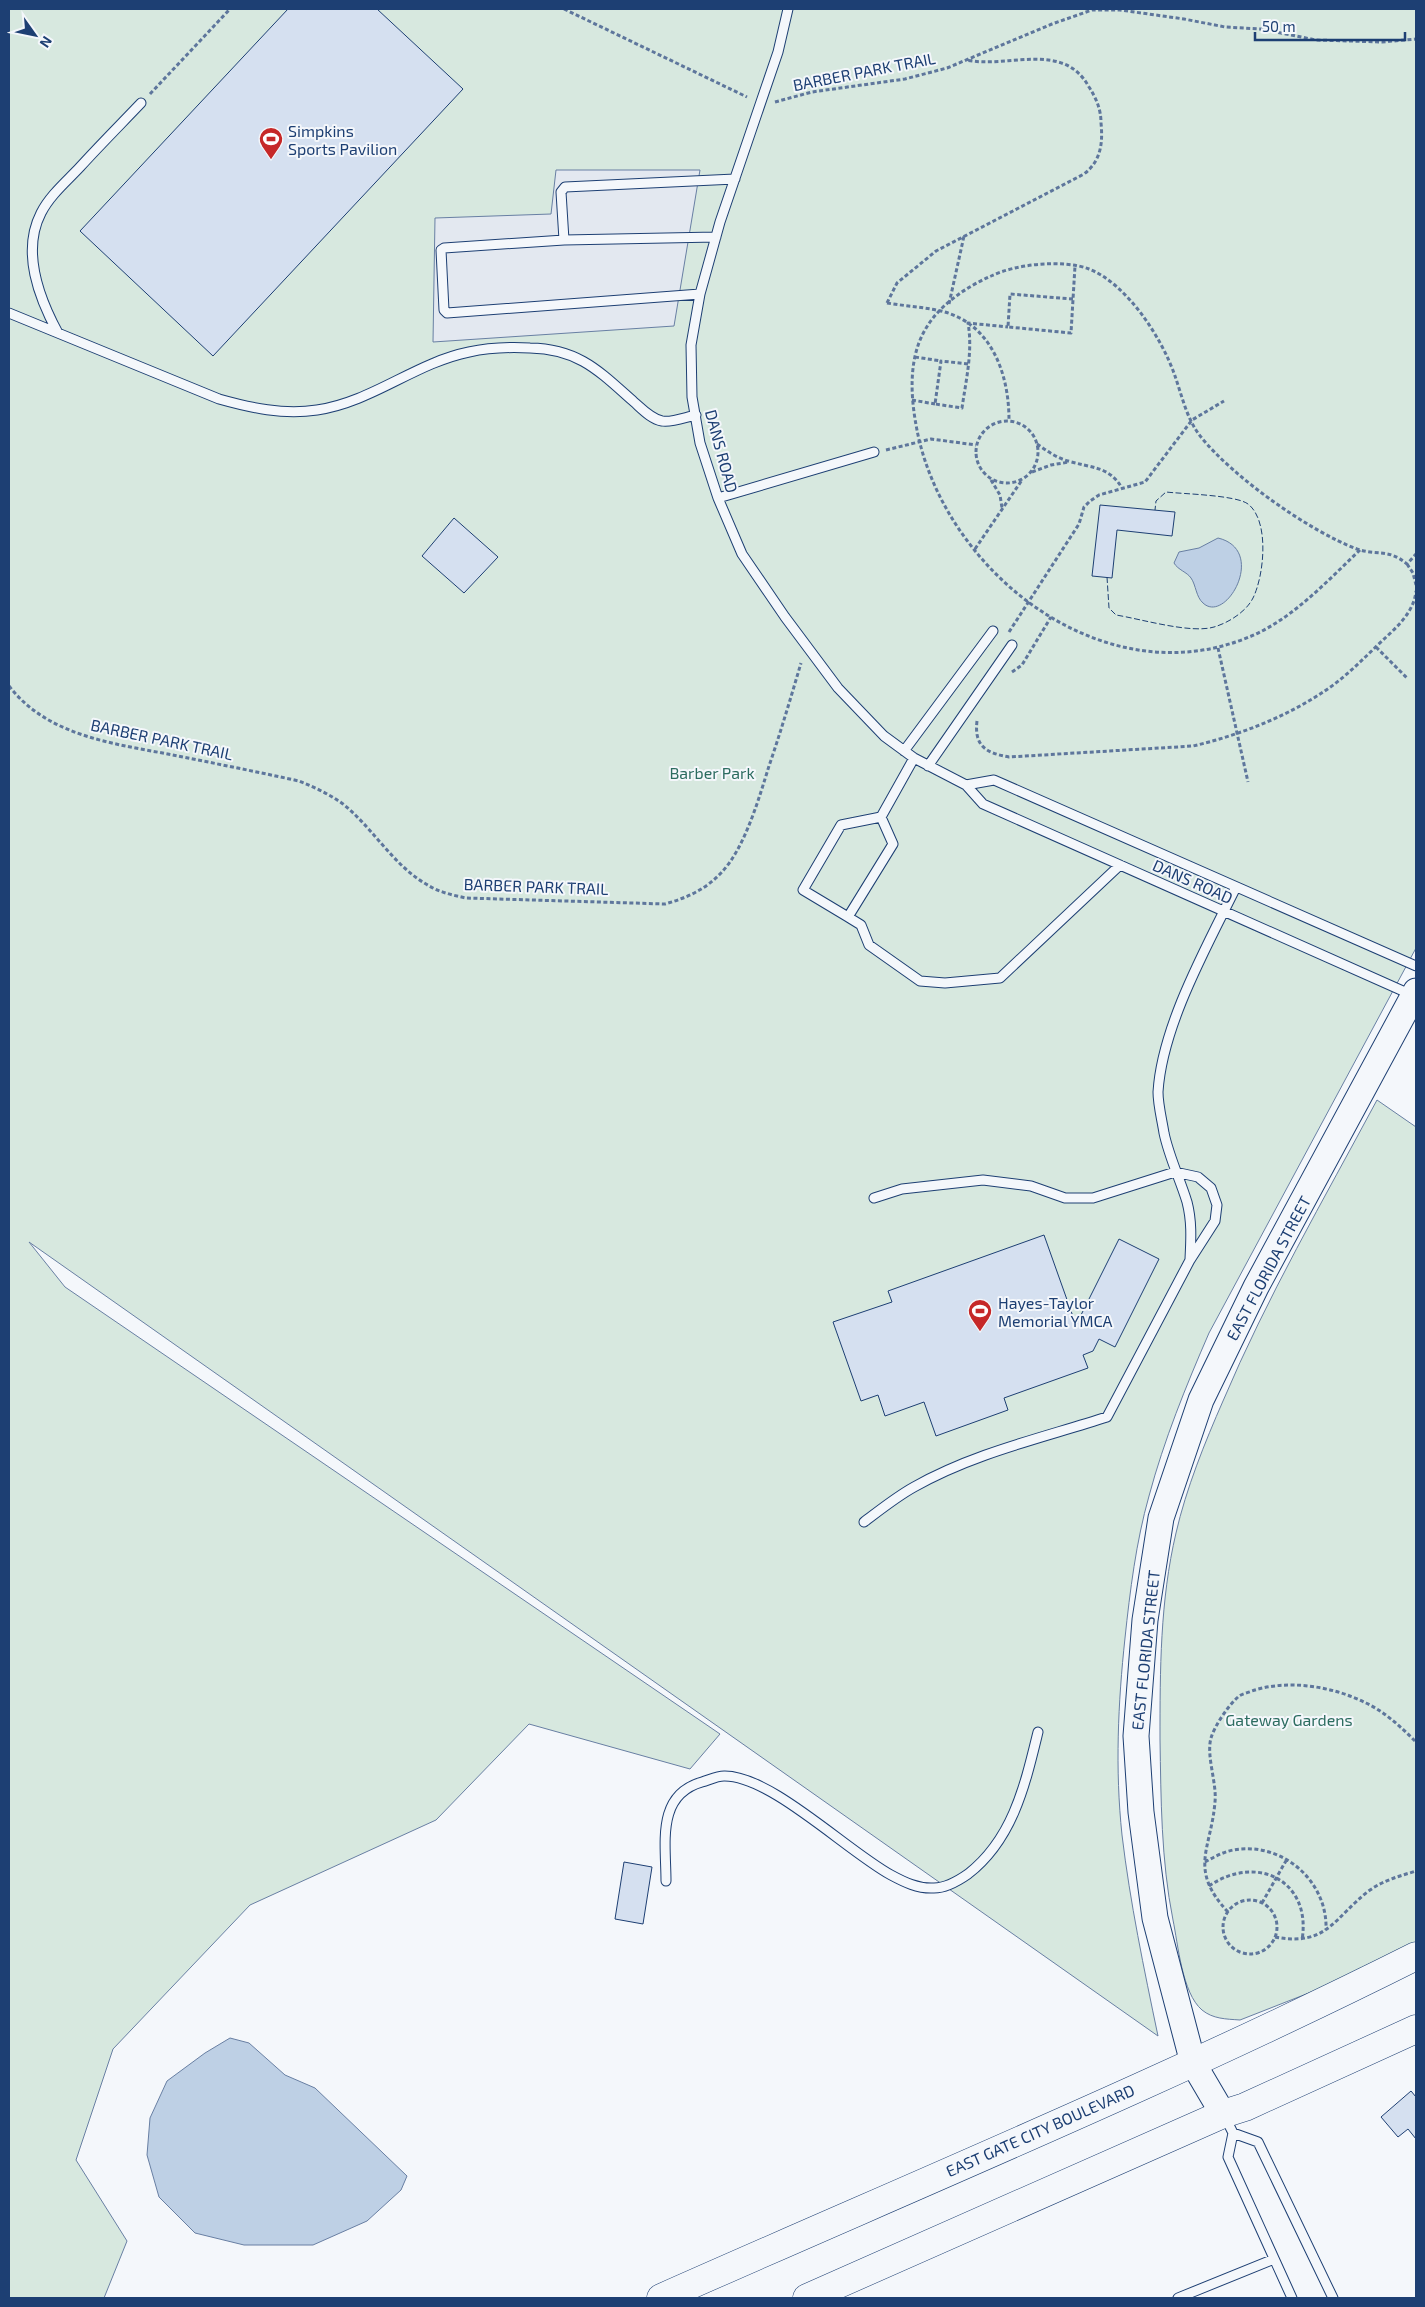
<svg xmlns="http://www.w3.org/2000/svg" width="1425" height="2307" font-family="'Exo 2',sans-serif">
<rect width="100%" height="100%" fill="#f4f7fb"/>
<!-- green -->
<path fill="#d7e8df" stroke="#687fa3" d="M9,9H1416V948L1209,1333C1186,1386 1164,1440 1149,1496C1136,1542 1130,1591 1125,1638C1118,1703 1115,1769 1122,1835C1130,1902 1144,1969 1158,2036L29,1242L65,1287L720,1734L690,1769L529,1724L436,1820L250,1905L113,2049L76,2160L127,2241L104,2298H9Z
M1377,1100L1416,1127V1945L1365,1971L1240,2020C1226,2019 1213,2019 1202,2010C1182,1993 1178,1944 1173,1920C1161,1860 1161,1799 1160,1739C1160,1670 1160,1601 1176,1533C1186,1489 1205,1442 1223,1401C1267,1297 1324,1199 1377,1100Z"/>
<!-- parking -->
<path fill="#e3e8f0" stroke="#687fa3" d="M556,170H700L674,326L433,342L435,218L551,214Z"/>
<!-- water -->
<path fill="#bed0e5" stroke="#687fa3" d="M1218,538C1268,550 1226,625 1203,603C1196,597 1196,585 1191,578C1187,572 1178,570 1174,563L1179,552L1199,548Z
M230,2038L249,2043L285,2075L315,2088L407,2176L401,2190L367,2221L313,2245H244L195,2233L159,2197L147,2155L150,2118L167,2081L205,2053Z"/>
<!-- building -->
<path fill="#d5e0f0" stroke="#1d3f73" d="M288,9H377L463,89L213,356L80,231Z
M1100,505L1175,512L1172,536L1117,530L1112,578L1092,576Z
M454,518L498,557L464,593L422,556Z
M1044,1235L1076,1325L1119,1239L1159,1259L1115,1347L1099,1339L1093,1351L1083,1355L1088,1368L1004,1398L1008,1410L936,1436L924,1402L885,1416L878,1395L861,1401L833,1322L892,1302L888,1291Z
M624,1862L652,1867L643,1924L615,1919Z
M1411,2091L1416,2097V2139L1408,2129L1398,2137L1381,2117Z"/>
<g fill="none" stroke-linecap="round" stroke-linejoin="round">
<!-- lane casing -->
<g stroke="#1d3f73" stroke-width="11">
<path id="lane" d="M788,9L778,52L720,222L700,294L691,345L692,397L700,443L718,498L742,554L785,617L838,688L884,736L914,758L966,785L983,804L1412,995
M564,240L716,237
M700,294L447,313L444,310L441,250L444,248L564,240L561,192L565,187L735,179
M9,313L219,399C251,408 283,415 317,410C372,402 415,363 469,352C487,348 511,347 530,348C579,349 599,371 634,402C642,409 651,419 662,421C671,423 686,417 696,415
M58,333C39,298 21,252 41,213C50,195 67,181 80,167C100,145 121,124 141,103
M718,498L874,452
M904,751L993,631
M928,766L1012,645
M966,785L994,780L1416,966
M881,817L841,825L803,890L848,917L893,844L881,817L914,758
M848,917L861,925L869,945L920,981L945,983L1000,978L1120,865
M1190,1259C1191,1239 1192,1221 1187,1202C1180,1179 1169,1157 1164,1133C1162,1120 1158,1105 1158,1092C1162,1026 1207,946 1236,887
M864,1522C880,1510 896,1497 914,1487C974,1453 1042,1438 1107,1417L1190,1260L1215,1221L1217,1205L1211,1188L1198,1177L1175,1172L1093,1198H1065L1031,1186L983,1180L902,1189L874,1198
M666,1881C666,1843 656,1795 702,1782C709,1780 717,1776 724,1776C770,1775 847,1851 891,1875C904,1882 918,1889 934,1888C946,1888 958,1881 968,1874C1013,1839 1025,1785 1038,1732
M1225,2117L1233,2133L1228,2157L1292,2298
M1233,2133L1258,2142L1333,2298
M1178,2298L1274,2259"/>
</g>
<!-- secondary casing -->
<g stroke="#1d3f73" stroke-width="27">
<path id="secondary" d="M1223,2114L1193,2063L1155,1918L1141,1812L1136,1736L1145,1620L1161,1518L1201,1400L1256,1287L1416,991"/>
</g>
<!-- primary casing -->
<g stroke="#1d3f73" stroke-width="29">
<path id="primary" d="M661,2298C913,2186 1169,2080 1416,1956
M807,2298L1223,2114L1245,2107L1416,2029"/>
</g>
<!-- path -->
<path stroke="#5e769c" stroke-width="3" stroke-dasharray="4 2.5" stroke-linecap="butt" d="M564,9L747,97
M150,94L230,9
M775,102L812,92L905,79L947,68L1052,24L1092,10H1120L1184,19L1225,27L1261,29L1316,40L1382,42L1416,39
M1073,299L1010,294L1008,327L1071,333L1075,266
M887,303L897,283L936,251L1084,174C1101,161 1103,143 1101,123C1101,109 1096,98 1089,87C1063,40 1008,69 966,60
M887,303C905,306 923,307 941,311C991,323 1009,373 1009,420
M949,304L964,236
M915,357L941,361
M968,364L941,361L935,404L962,408C966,380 973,351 968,323L1008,327
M912,400L935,404
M976 452a31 31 0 1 1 62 0a31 31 0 1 1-62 0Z
M1037,444C1047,451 1057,458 1068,461C1091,468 1109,466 1122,488
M886,450L931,439L976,445
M1032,472L1051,465L1069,462
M991,480L1000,495L1002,508
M975,549L1022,480
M1360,550C1325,583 1290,622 1244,639C1101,694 948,573 918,435C911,402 907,361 925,330C938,306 966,287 991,276C1016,264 1063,259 1089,269C1127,284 1162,338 1175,376C1182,396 1187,420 1201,437C1233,477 1309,531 1357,549C1377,556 1388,548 1407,564L1416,554
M1407,564L1413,573L1416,585
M1009,632L1079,524L1084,507L1090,501L1099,495L1145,482L1192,420L1224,401
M1376,647L1407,678
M1218,648L1248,782
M1012,672L1022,665L1051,617
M9,686C49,738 118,744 178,756C218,764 258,772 299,781C314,787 329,794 343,804C373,828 393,865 426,884C438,892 452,895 466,898L665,904C686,898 705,890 721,873C745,848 759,798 769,766C781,731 791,697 801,663
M977,721C974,746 986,753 1009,757L1193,746C1240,735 1289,716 1329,688C1349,674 1365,657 1383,640C1397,627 1414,612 1416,591
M1205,1862C1214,1857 1223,1852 1233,1850C1282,1841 1328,1881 1326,1930
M1209,1886C1257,1853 1312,1881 1302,1940
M1223 1927a27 27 0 1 1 54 0a27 27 0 1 1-54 0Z
M1262,1903L1287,1859
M1228,1912C1188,1869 1211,1850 1215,1802C1217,1783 1206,1756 1211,1738C1215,1725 1228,1706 1238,1697C1241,1694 1247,1693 1252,1691C1287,1679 1332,1686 1366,1703C1385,1712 1401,1727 1416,1742
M1275,1937C1328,1947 1334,1917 1370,1890C1384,1880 1400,1876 1416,1871"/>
<!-- lane -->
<use href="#lane" stroke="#f4f7fb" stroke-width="9"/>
<!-- secondary -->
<use href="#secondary" stroke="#f4f7fb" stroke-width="25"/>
<!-- primary -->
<use href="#primary" stroke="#f4f7fb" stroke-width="28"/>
<!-- fence -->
<path stroke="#1d3f73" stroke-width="1" stroke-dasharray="6 2.5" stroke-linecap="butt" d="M1107,577L1109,608L1116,615C1141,619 1191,634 1214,627C1228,623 1246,612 1253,598C1264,576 1270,521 1248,504C1236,495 1183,494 1166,492L1156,501L1155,510"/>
</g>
<!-- icons -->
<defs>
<g id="stadium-pin" transform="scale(1.25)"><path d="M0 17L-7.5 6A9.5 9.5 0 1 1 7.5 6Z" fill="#c62828" stroke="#f4f7fb"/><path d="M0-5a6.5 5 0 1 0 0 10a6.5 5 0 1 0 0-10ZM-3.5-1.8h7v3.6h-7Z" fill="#fff"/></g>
</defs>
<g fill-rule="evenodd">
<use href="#stadium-pin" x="271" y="139"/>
<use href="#stadium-pin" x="980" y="1311"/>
</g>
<g text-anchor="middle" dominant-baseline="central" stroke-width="4" stroke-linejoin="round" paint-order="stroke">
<!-- street labels -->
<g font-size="16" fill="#1d3f73" stroke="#f4f7fb">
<text transform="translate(864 71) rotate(-11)">BARBER PARK TRAIL</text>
<text transform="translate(722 451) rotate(75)">DANS ROAD</text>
<text transform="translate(162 739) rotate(12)">BARBER PARK TRAIL</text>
<text transform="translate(1193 881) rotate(24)">DANS ROAD</text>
<text transform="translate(536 886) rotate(2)">BARBER PARK TRAIL</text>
<text transform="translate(1268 1268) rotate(-62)">EAST FLORIDA STREET</text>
<text transform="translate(1145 1650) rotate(-84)">EAST FLORIDA STREET</text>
<text transform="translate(1040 2130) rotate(-24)">EAST GATE CITY BOULEVARD</text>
</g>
<!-- poi labels -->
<g font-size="16" fill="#1d3f73" stroke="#f4f7fb" text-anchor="start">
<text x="288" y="130">Simpkins<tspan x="288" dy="18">Sports Pavilion</tspan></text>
<text x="998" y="1302">Hayes-Taylor<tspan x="998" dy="18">Memorial YMCA</tspan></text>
</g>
<!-- park labels -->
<g font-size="16" fill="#2c6c60" stroke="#f4f7fb">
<text x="712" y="772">Barber Park</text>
<text x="1289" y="1719">Gateway Gardens</text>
</g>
</g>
<!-- border -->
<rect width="1425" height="2307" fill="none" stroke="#1d3f73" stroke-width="20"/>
<!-- north arrow -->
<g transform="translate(35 35) rotate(123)" stroke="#f4f7fb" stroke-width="4" paint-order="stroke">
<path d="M0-4L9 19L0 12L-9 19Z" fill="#1d3f73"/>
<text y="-8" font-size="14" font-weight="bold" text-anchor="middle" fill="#1d3f73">N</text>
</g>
<!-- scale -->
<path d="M1255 32v8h150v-8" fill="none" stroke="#1d3f73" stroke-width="2.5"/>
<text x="1262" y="32" font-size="15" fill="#1d3f73" stroke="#f4f7fb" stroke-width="4" paint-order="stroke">50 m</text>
</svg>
